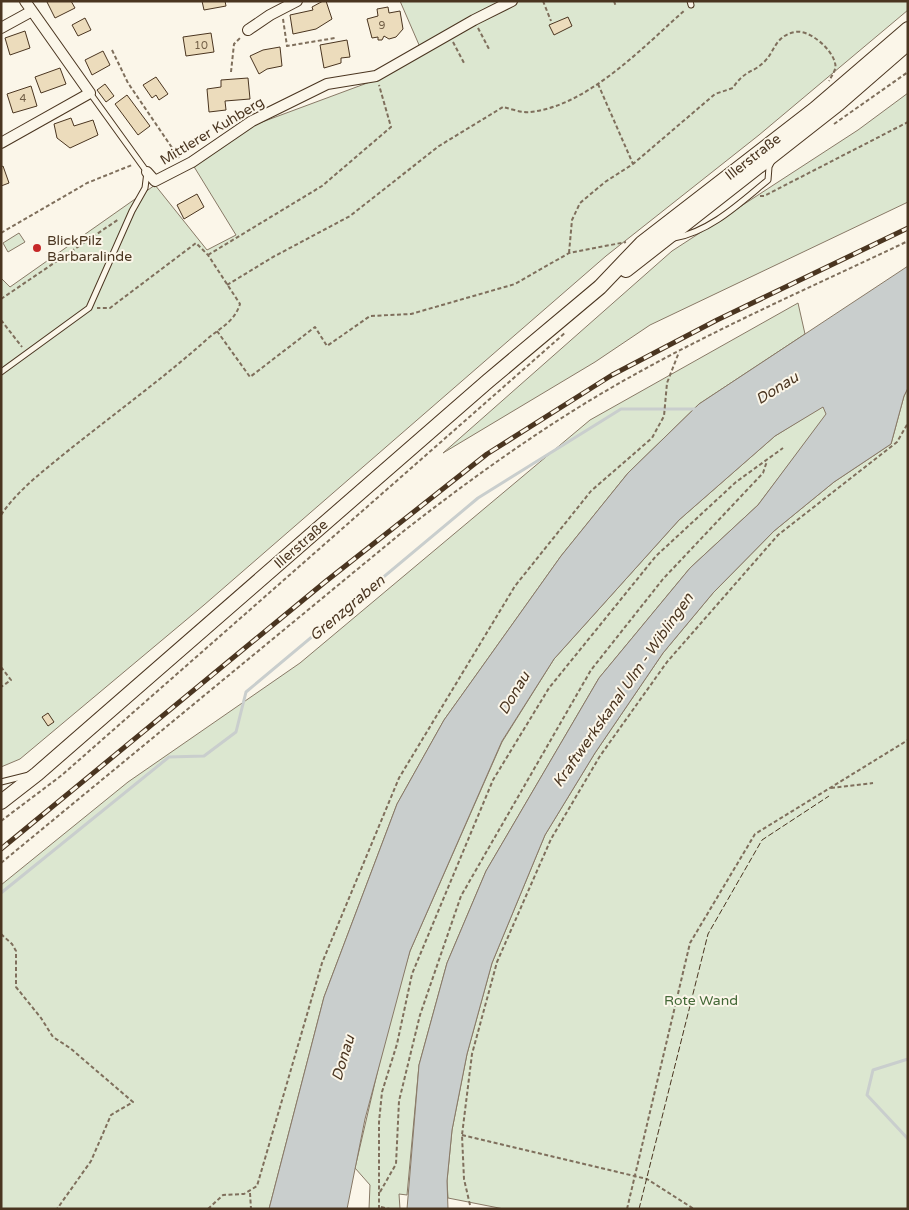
<svg xmlns="http://www.w3.org/2000/svg" width="909" height="1210" font-family="'Varela Round',sans-serif">
<rect width="100%" height="100%" fill="#fbf6e9"/>
<!-- green -->
<path fill="#dce7d0" stroke="#887966" d="M400,1H908V10L759,135L606,256L204,605L20,759L1,767V278L10,287L155,185L207,250L236,235L193,165L254,125L378,79L423,54Z
M908,93V202L650,325L595,362L443,453L672,251L858,130Z
M19,233L25,242L8,252L3,243Z
M798,303L805,334L699,404L628,473L561,556L444,720L397,804L324,997L269,1209H1V885L128,782L300,663L590,420Z
M908,388V1209H504L448,1198L447,1181L452,1130L467,1054L492,963L545,835L595,753L663,653L713,593L774,531L834,482L891,444L904,396Z
M823,406L827,414L758,505L690,568L599,678L486,871L447,963L419,1065L407,1195L399,1194L400,1209H369L370,1185L355,1168L390,1018L410,951L502,742L554,659L679,520L775,436Z"/>
<!-- water -->
<path fill="#c9cecd" stroke="#887966" d="M908,266V388L904,396L891,444L834,482L774,531L713,593L663,653L595,753L545,835L492,963L467,1054L452,1130L447,1181L448,1209H407L419,1065L447,963L486,871L599,678L690,568L758,505L826,414L823,407L775,436L679,520L554,659L502,741L410,951L365,1119L347,1209H269L324,997L397,804L444,720L561,556L628,473L699,404Z"/>
<g fill="none" stroke-linecap="round" stroke-linejoin="round">
<!-- stream -->
<path stroke="#c9cecd" stroke-width="3" d="M1,893L169,757L204,756L236,732L246,692L478,498L621,409H696
M908,1059L873,1070L867,1095L908,1139"/>
</g>
<!-- building -->
<path fill="#ecdcbc" stroke="#4a3520" d="M49,1H71L75,8L55,18L47,2Z
M202,1H225L226,6L204,10Z
M323,1H326L332,19L316,29L293,34L290,15L313,10L312,7Z
M388,7L389,13L400,11L403,29L396,37L389,39L384,36L382,40H378V37L372,38L367,19L378,16L377,9Z
M568,17L572,26L554,35L549,25Z
M85,18L91,30L78,36L72,25Z
M25,31L30,48L10,55L5,38Z
M211,33L214,52L186,56L183,37Z
M347,40L350,57L341,58V63L324,68L320,45Z
M280,47L282,66L267,69L259,74L250,56L263,50Z
M103,51L110,65L92,75L85,60Z
M60,68L66,84L41,93L35,77Z
M156,77L168,94L159,100L156,95L152,98L143,85Z
M248,78L250,99L225,101L226,110L209,112L207,89L221,87V80Z
M105,84L114,96L106,102L97,90Z
M31,86L37,106L13,113L7,94Z
M127,95L150,126L138,135L115,104Z
M71,118L74,126L93,120L98,135L70,148L57,138L54,124Z
M3,166L9,183L1,186V167Z
M197,194L204,207L184,219L177,205Z
M48,713L54,722L48,726L42,717Z"/>
<g fill="none" stroke-linecap="round" stroke-linejoin="round">
<!-- lane casing -->
<g stroke="#4a3520" stroke-width="7">
<path id="lane" d="M690,1L691,5
M674,238C710,232 741,202 768,180L769,167L772,161
M1,372L89,308L132,211L145,188L147,172L90,93
M1,782L29,775"/>
</g>
<!-- street casing -->
<g stroke="#4a3520" stroke-width="12">
<path id="street" d="M1,28L32,11
M248,30L270,15L297,1
M1,143L90,93L25,1
M147,172L155,181L192,162L252,121L327,84L376,76L474,20L512,1"/>
</g>
<!-- secondary casing -->
<g stroke="#4a3520" stroke-width="16">
<path id="secondary" d="M626,270L838,104L908,43
M1,802L37,774L488,381L600,287L642,243L815,109L908,29"/>
</g>
<!-- path -->
<path stroke="#7f6f5c" stroke-width="2" stroke-dasharray="4 2.5" stroke-linecap="butt" d="M543,1L551,21
M614,1L616,7
M283,19L287,46L335,38
M478,28L490,51
M453,42L465,65
M112,50L128,83L179,158
M231,72L234,44L241,37
M598,84L633,164
M834,124L908,72
M760,196H764L908,122
M1,233L87,183L132,165
M569,253L572,220L580,203L605,182L633,164L715,94L733,88C744,70 754,73 765,61C775,51 775,36 795,32C809,29 832,49 835,63C837,69 832,75 829,81
M208,255L322,186L391,127L379,85
M227,285L273,257L350,216L439,146L503,107C511,109 522,113 530,112C588,106 643,47 685,10
M1,299L119,219
M1,320L22,347
M217,331L250,377L315,327L327,346L370,316L411,314L515,284L569,253L626,242
M1,515C18,490 41,473 64,454C111,416 160,381 205,341C219,328 234,323 240,304L208,255L196,243L110,308H97
M1,667L11,680L1,687
M831,788L873,783
M1,821L62,775L566,332
M1,863L405,530C463,485 522,442 584,404C687,341 799,293 908,241
M1,934L12,944L16,951V987L41,1018L53,1037L70,1048L133,1102L111,1115L91,1161L57,1209
M462,1135L647,1179L694,1209
M380,1192L396,1164L399,1101L420,1015L461,896L591,670L663,579L763,473L767,461
M250,1193L251,1209
M470,1205L464,1179L462,1135L472,1054L497,962L551,839L600,756L667,662L778,535L897,442L908,423
M381,1207L390,1209
M208,1209L223,1195L244,1194L257,1186L322,963L399,778L515,586L591,491L652,438L664,416L667,383L679,352
M379,1209V1122L382,1092L397,1044L412,974L493,780L549,688L656,556L736,482L783,448
M627,1209L690,943L755,834L908,740"/>
<!-- lane -->
<use href="#lane" stroke="#fbf6e9" stroke-width="5"/>
<!-- street -->
<use href="#street" stroke="#fbf6e9" stroke-width="10"/>
<!-- secondary -->
<use href="#secondary" stroke="#fbf6e9" stroke-width="14"/>
<!-- rail casing -->
<g stroke="#4a3520" stroke-width="5">
<path id="rail" d="M1,849L325,582L487,454L612,375L717,320L908,228"/>
</g>
<!-- rail -->
<use href="#rail" stroke="#fbf6e9" stroke-width="3" stroke-dasharray="9" stroke-linecap="butt"/>
<!-- fence -->
<path stroke="#4a3520" stroke-width="1" stroke-dasharray="6 2.5" stroke-linecap="butt" d="M639,1209L708,934L762,840L829,796"/>
</g>
<!-- markers -->
<circle fill="#c62828" stroke="#fbf6e9" stroke-width="2" cx="37" cy="248" r="5"/>
<g text-anchor="middle" dominant-baseline="central" stroke-width="4" stroke-linejoin="round" paint-order="stroke">
<!-- number labels -->
<g font-size="11" fill="#725f47">
<text x="382" y="25">9</text>
<text x="201" y="45">10</text>
<text x="23" y="98">4</text>
</g>
<!-- street labels -->
<g font-size="14" fill="#4a3520" stroke="#fbf6e9">
<text transform="translate(212 131) rotate(-31)">Mittlerer Kuhberg</text>
<text transform="translate(753 157) rotate(-38)">Illerstraße</text>
<text transform="translate(301 544) rotate(-41)">Illerstraße</text>
</g>
<!-- poi labels -->
<g font-size="14" fill="#4a3520" stroke="#fbf6e9" text-anchor="start">
<text x="47" y="240">BlickPilz<tspan x="47" dy="16">Barbaralinde</tspan></text>
</g>
<!-- park labels -->
<g font-size="14" fill="#436837" stroke="#fbf6e9">
<text x="701" y="1000">Rote Wand</text>
</g>
<!-- water labels -->
<g font-size="15" font-style="italic" fill="#4a3520" stroke="#fbf6e9">
<text transform="translate(777 388) rotate(-32)">Donau</text>
<text transform="translate(347 608) rotate(-40)">Grenzgraben</text>
<text transform="translate(623 690) rotate(-55)">Kraftwerkskanal Ulm - Wiblingen</text>
<text transform="translate(514 693) rotate(-59)">Donau</text>
<text transform="translate(343 1058) rotate(-73)">Donau</text>
</g>
</g>
<!-- border -->
<rect width="909" height="1210" fill="none" stroke="#4a3520" stroke-width="5"/>
</svg>
